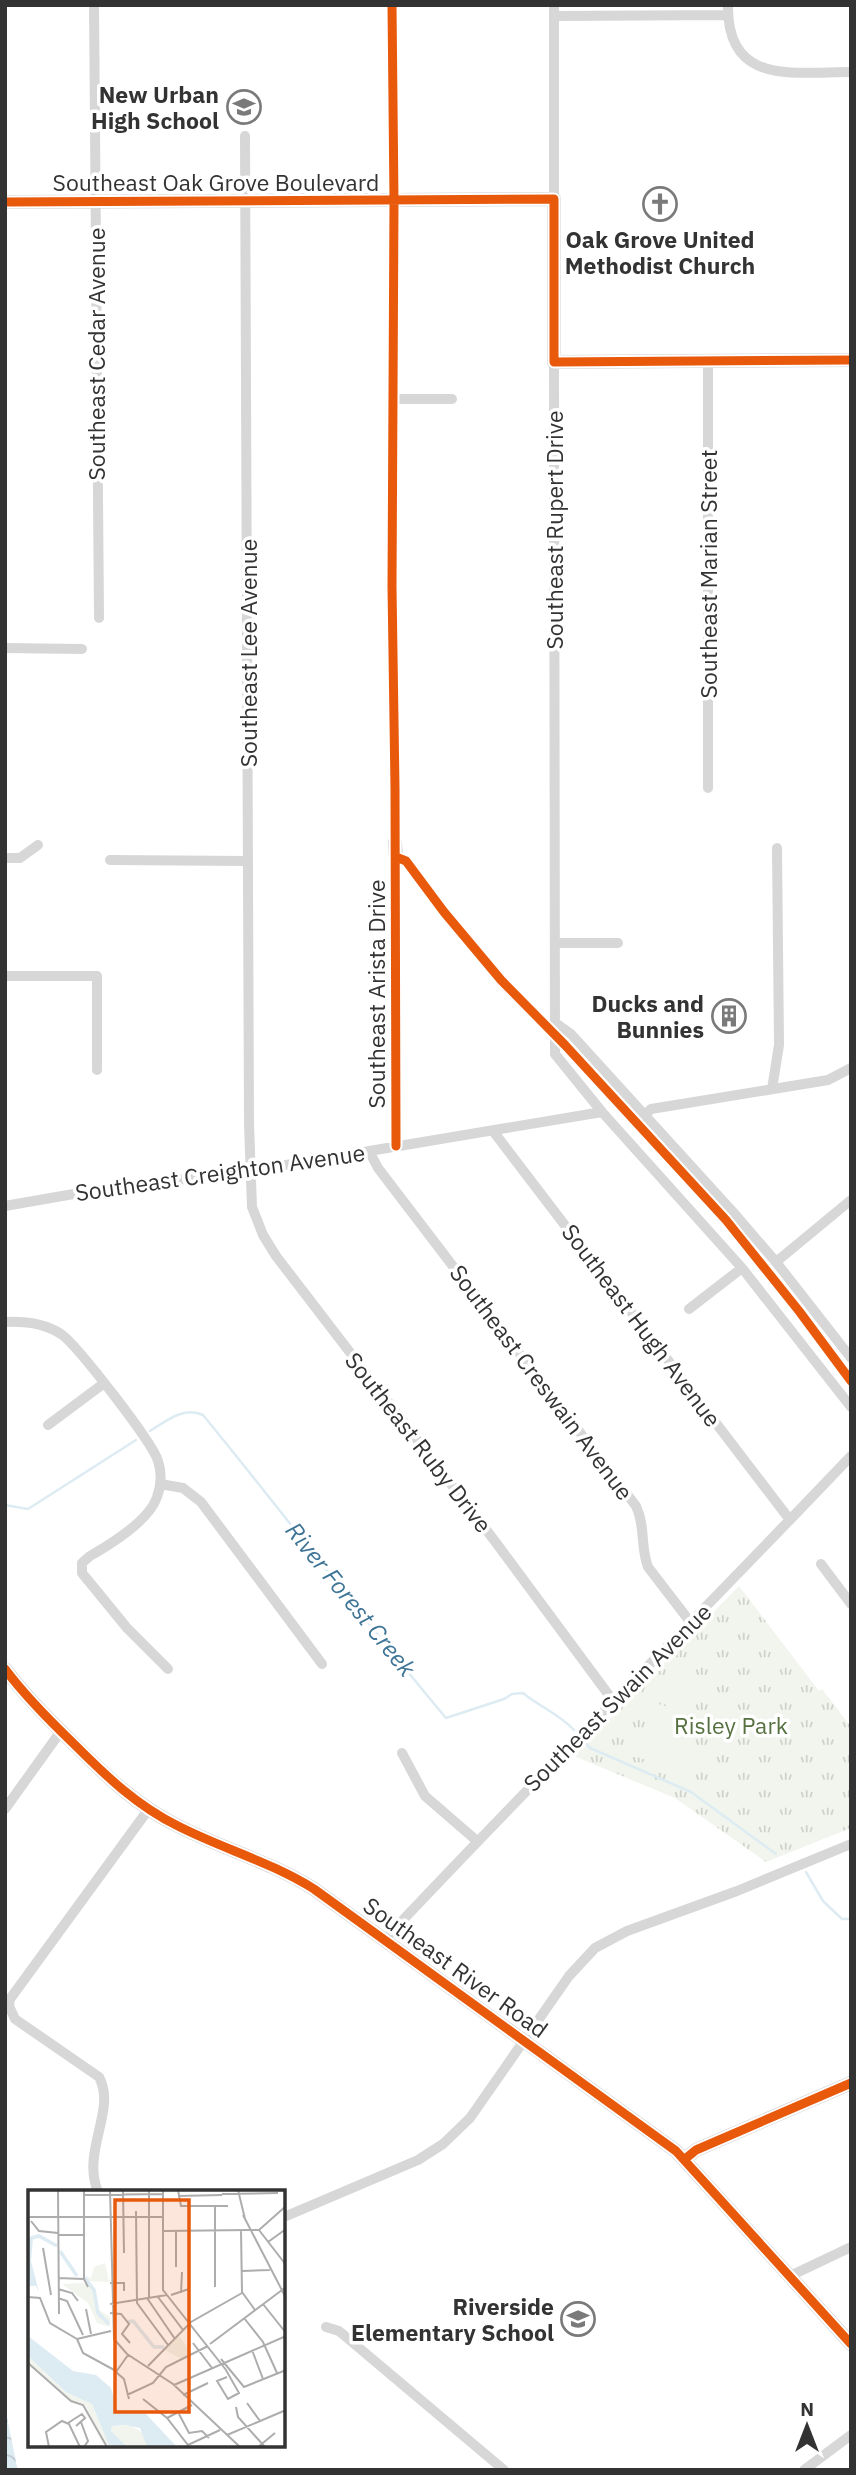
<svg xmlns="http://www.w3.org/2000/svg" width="856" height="2475" font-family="'IBM Plex Sans',sans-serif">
<defs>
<pattern id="park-tufts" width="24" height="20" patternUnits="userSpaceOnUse" patternTransform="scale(1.75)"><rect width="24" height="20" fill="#f1f5ed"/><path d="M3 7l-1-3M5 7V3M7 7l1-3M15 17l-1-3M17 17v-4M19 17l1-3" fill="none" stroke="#cfd2cc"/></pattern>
<pattern id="water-waves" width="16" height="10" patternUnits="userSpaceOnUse" patternTransform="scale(1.75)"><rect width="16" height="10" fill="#ddebf3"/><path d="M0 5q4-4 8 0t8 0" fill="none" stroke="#becad1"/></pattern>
</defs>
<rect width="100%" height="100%" fill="#fff"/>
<!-- park -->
<path fill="url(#park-tufts)" d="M739,1586L819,1691L822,1689L851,1727V1828L766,1862L675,1798L574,1756Z"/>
<!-- pitch -->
<path fill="#f1f5ed" d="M679,1672L698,1679L685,1712L700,1718L683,1772L634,1756L652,1702L668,1707Z"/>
<!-- water -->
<path fill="url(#water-waves)" d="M5,2407L17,2467L19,2470H5Z"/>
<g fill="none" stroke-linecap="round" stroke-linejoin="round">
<!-- stream -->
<path stroke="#ddebf3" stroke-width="2.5" d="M150,1431C166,1421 184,1406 203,1415C285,1515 363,1619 446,1718L504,1699L512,1694L523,1693C540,1707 559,1714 574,1730
M5,1505L28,1509L136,1440
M585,1742L590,1748L691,1792L776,1854
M806,1872L823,1901L842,1919H851"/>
<!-- street -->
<path stroke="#d7d7d7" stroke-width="10" d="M94,5L99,618
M392,5L394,201L392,587L395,842
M728,5C727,86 793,72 851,72
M554,16L728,15
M245,136L249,1124L252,1207L263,1235L276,1256L494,1540L614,1702
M554,199V5
M554,362L555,1054L602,1112L742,1268L851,1407
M392,399H452
M5,648L82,649
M708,788V361
M396,857V1146
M5,858H20L38,845
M110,860L248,861
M556,943H618
M5,976H97V1070
M557,1024L571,1034L733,1212L776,1262L851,1358
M772,1089L779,1045L777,848
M646,1114L651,1109L828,1080L851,1068
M493,1131L790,1520
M369,1151L378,1168L636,1506C646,1528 640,1546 648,1567L691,1623
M5,1206L102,1189L250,1171L602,1112
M776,1262L851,1200
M689,1309L742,1268
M5,1322C25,1321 44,1323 61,1334C77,1345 153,1443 158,1461C162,1473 161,1486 157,1497C149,1521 111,1544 90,1556L82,1563V1573L127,1628L168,1669
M48,1425L103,1384
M160,1484L183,1488L201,1502L322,1664
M821,1564L851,1604
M402,1753L425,1796L477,1841
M5,1809L61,1731
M385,1939C538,1776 697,1618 851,1456
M98,2192C81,2151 117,2110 99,2077L15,2019L9,2006L10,1999L148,1810
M284,2217L418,2160L443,2144L470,2118L569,1976L595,1948L627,1931L737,1891L851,1844
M790,2276L851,2247
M326,2327L339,2331L504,2470
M804,2470L851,2435"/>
<!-- secondary -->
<path stroke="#d0d0d0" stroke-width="14" d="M5,202L554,199V362L851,360
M395,842L396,857
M5,1669C25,1696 49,1720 74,1744C106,1776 137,1806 178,1826C223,1849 271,1862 314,1889L676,2151L851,2344
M685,2159L696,2150L851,2083"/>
<!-- cycleway casing -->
<g stroke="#fff" stroke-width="13">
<path id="cycleway" d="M392,5L394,201L392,587L395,788L396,1146
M5,202L554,199V362L851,360
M396,857L406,861L444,912L501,980L565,1045L726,1220L799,1311L851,1381
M5,1669C25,1696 49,1720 74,1744C106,1776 137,1806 178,1826C223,1849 271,1862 314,1889L676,2151L851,2344
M685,2159L696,2150L851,2083"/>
</g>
<!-- cycleway -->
<use href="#cycleway" stroke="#e8590c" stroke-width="9"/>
</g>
<!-- icons -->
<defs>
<g id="school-ring" transform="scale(1.75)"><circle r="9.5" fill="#fff" stroke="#7a7a7a" stroke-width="1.5"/><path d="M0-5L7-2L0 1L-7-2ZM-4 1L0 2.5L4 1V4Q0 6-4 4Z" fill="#7a7a7a"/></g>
<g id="church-ring" transform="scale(1.75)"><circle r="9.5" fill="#fff" stroke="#7a7a7a" stroke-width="1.5"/><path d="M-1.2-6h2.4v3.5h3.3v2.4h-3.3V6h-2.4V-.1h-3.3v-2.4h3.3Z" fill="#7a7a7a"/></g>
<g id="building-ring" transform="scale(1.75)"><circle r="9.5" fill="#fff" stroke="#7a7a7a" stroke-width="1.5"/><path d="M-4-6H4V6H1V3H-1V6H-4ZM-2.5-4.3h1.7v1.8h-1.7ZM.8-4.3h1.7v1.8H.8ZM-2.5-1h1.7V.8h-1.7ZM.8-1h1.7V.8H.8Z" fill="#7a7a7a"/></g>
</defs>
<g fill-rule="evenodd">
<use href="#school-ring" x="244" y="107"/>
<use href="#church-ring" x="660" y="204"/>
<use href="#building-ring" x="729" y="1016"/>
<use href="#school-ring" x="578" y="2319"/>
</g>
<g text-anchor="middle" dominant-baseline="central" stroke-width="7" stroke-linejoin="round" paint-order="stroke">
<!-- poi labels -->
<g font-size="23" font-weight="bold" fill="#333" stroke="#fff" text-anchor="end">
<text x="219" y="94">New Urban<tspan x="219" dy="26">High School</tspan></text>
<text x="660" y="239" text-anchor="middle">Oak Grove United<tspan x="660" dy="26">Methodist Church</tspan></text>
<text x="704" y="1003">Ducks and<tspan x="704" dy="26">Bunnies</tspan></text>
<text x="554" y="2306">Riverside<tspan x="554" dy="26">Elementary School</tspan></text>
</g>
<!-- street labels -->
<g font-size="23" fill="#333" stroke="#fff">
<text x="216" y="182">Southeast Oak Grove Boulevard</text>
<text transform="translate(96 354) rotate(-90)">Southeast Cedar Avenue</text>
<text transform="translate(554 530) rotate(-90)">Southeast Rupert Drive</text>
<text transform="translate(708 574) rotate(-90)">Southeast Marian Street</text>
<text transform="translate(248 653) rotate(-90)">Southeast Lee Avenue</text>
<text transform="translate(376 994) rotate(-90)">Southeast Arista Drive</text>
<text transform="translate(220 1172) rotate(-8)">Southeast Creighton Avenue</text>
<text transform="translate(642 1325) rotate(53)">Southeast Hugh Avenue</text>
<text transform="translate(542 1382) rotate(53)">Southeast Creswain Avenue</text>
<text transform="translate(419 1442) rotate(52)">Southeast Ruby Drive</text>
<text transform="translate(617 1697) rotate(-45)">Southeast Swain Avenue</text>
<text transform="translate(456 1967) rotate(36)">Southeast River Road</text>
</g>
<!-- park labels -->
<g font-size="23" fill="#56703f" stroke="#fff">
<text x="731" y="1725">Risley Park</text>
</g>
<!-- water labels -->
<g font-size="24" font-style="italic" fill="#3f7597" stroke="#fff">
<text transform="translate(351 1599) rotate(51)">River Forest Creek</text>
</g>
</g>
<!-- overview -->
<g transform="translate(28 2190)">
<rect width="257" height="257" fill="#fff"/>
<path d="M102,235L118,245L119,257L95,256L83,241L84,236Z" fill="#f1f5ed"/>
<path d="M77,73L81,92L58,91L57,86L63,88L66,77ZM54,93L67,98L71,120L82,127V137L69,133L60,113L34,94ZM0,166L38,202L63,213L83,257L73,249L56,214L45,211L19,191L0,172Z" fill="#f1f5ed"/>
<path d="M151,146L165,164L153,169L137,160Z" fill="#f1f5ed"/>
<path d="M0,47L5,48L3,71L11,102L8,96H0ZM0,146L45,181L68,185L83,198L90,223L118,224L149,257H119L112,238L97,235L84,236L83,241L99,257L81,255L64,214L38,202L1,167Z" fill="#ddebf3"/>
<path fill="none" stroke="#ddebf3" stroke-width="3.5" d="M0,49L11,46L29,56M32,61L49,86M57,88L66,100L70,123L81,134M100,132L105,131L126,157H136"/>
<path fill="none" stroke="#adadad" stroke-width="2" d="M30,0L31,124M56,0V89L60,97M82,0L86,149L99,164L145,194L212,257M95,0L96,63M121,0V108M135,0V100L198,180L211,203L200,209L189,191L199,187M150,0L153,16H200M210,0L217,29M194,4L250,3M56,5L135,4M150,6L194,5M108,21L109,113L140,155M215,25L258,108M0,27H135M3,31L11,41L30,43M213,40L214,102L227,120M221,40H231L258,16M231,40L258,75M135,41L221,40M30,45H56M240,52L258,39M15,58L23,105M148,77V41M214,81L242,80M30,88L56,89M82,93H96V101M187,97V16M30,99L44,103L50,111M153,103L154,82M143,105L161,99V16M0,107L12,108L22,133L49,149M130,107L155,140M30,108L39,111L55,145M119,108L147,149M82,114L139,105M235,114L258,143M58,119L63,144M82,123L93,124L101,134L94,144L102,153M216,128L235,152L249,183M49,149L55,163L88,181M49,149L83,141M165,153L184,178M182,154L258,97M224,160L235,189M100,165L88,182L96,189L101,209M193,169L216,197L258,180M0,173L43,211L55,215L79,257M120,176L163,132L214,103M146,195L258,146M99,205L125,193L138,177L180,156M155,205L180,193M115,209L139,228L160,255L192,240M219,213L232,231M208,217L210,227L237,257M151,224L161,243L174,241L181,248M139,228L164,215M53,232L60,251L56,257M40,233L54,224L57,228L48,236M199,245L258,220M21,257L18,242L34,231L41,234L52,257M230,257L247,243"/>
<path fill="#e8590c" fill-opacity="0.15" stroke="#e8590c" stroke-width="3.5" d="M87,10H161V222H87Z"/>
<rect width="257" height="257" fill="none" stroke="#333" stroke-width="3.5"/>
</g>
<!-- border -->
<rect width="856" height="2475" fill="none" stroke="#333333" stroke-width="14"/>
<!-- north arrow -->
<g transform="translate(807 2426)" stroke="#ffffff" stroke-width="5" paint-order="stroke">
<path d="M0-5L12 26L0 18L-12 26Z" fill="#333333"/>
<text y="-10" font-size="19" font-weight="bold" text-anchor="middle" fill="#333333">N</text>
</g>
</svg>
